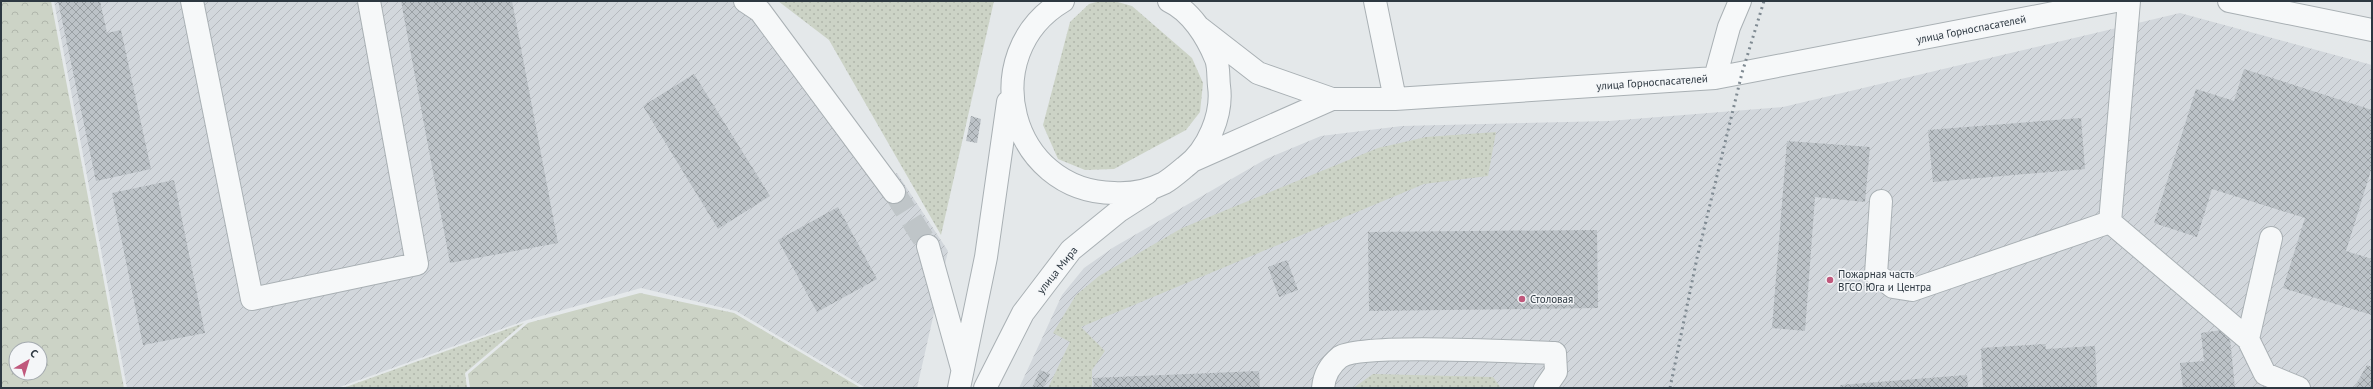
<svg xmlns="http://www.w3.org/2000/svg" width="2373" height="389" font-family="'PT Sans',sans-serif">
<defs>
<pattern id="industrial-furrows" width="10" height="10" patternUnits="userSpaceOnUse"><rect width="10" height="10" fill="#d2d7dc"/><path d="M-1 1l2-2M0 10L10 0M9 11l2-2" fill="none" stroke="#b5b9be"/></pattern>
<pattern id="grass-dots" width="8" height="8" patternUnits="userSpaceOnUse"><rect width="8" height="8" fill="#ccd3c6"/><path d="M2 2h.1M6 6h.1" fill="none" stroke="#b0b6ab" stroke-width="1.8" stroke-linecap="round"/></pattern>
<pattern id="forest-crowns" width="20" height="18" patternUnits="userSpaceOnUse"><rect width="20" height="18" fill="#ccd3c6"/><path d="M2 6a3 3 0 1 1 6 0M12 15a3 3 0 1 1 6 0" fill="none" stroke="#b0b6ab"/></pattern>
<pattern id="building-cross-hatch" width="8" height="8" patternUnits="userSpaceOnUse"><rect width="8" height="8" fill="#bcc2c7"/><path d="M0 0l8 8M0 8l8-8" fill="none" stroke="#999fa3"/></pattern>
</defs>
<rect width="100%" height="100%" fill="#e4e8ea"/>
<!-- industrial -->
<path fill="url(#industrial-furrows)" d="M54,1H764L877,187L897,173L948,251L917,388H866L736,311L641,288L527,320L337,388H127Z
M2180,13L2372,65V388H1019L1062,295L1084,268L1114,247L1266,159L1321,136L1402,126L1609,121L1783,107Z"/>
<!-- grass -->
<path fill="url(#grass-dots)" d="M778,1H994L941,235L829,40Z
M1100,1H1114L1132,6L1192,58L1203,83L1200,112L1186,130L1114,169L1085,170L1058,159L1043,125L1070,22L1089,4Z
M1496,132L1488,176L1424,184L1081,327L1105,351L1092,370V388H1048L1070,342L1053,333L1076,295L1099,276L1182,228L1378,148L1426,137Z
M524,323L465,373L467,388H343Z
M1373,374L1493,377L1501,388H1353Z"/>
<!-- forest -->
<path fill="url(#forest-crowns)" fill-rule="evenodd" d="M1,1H51L124,388H1ZM16,349H40V373H16Z
M640,293L734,313L861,388H470L468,374L528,323Z"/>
<!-- building -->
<path fill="url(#building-cross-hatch)" d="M58,1H100L107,33L121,30L151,169L96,181Z
M401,1H512L558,243L450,263Z
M2244,69L2372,110V167L2346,251L2372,259V315L2283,288L2305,218L2212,189L2197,237L2154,223L2196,89L2234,101Z
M694,74L770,196L718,229L643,106Z
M971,116L981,119L977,143L966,141Z
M2081,118L2085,169L1933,182L1928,130Z
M1787,141L1870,147L1865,202L1815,197L1805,331L1772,328Z
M174,180L205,333L143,345L112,193Z
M838,207L877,279L817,312L778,240Z
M1597,230L1598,308L1369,311L1368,232Z
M1287,260L1298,290L1279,297L1268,267Z
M2229,329L2235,388H2183L2180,363L2204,361L2201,333Z
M2045,344L2046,349L2095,346L2097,388H1983L1981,348Z
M2367,365L2372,367V388H2354Z
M1040,370L1050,374L1043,388H1032Z
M1259,371L1260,388H1094L1093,378Z
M1967,375L1968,388H1840V385Z"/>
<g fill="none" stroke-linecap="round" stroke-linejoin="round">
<!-- minor-tunnel -->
<path stroke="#bfc5c8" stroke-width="22" stroke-dasharray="22 11" stroke-linecap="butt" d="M894,192L928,246"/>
<!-- minor casing -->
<g stroke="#a9b0b4" stroke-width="24">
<path id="minor" d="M192,1L252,299L417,264L369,1
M745,1L760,11L894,192
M1063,1C974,54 1010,192 1114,193C1131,194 1148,191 1164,183C1171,179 1179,172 1185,167C1208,150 1223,114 1219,86C1218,78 1219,67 1216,59C1207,37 1191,11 1169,1
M1375,1L1395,99
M2229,1L2372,30
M1200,28L1258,73L1332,99H1395L1715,78L2116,1
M1715,78L1729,27L1740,1
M1192,161L1332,99
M1881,201L1876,274L1893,287L1912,290L2110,222L2129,1
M2110,222L2248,339L2271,238
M928,246L962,368
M2248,339L2265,374L2299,388
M959,388L986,257L1008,102
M985,388L1023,313L1071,250L1119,211L1147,193
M1323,388C1324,376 1330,365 1340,357C1361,343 1521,352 1555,353L1556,372L1545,388"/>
</g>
<!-- minor -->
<use href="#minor" stroke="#f6f8f9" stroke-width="22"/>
<!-- rail -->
<path stroke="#7f8a92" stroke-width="3" stroke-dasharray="2 4" stroke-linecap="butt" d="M1670,388L1697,258L1742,73L1764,1"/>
</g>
<!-- markers -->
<g fill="#c0587c" stroke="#f4f6f8" stroke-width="1.5">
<circle cx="1830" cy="280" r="4"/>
<circle cx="1522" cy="299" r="4"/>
</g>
<g text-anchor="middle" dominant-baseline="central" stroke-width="3" stroke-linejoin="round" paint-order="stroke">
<!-- street labels -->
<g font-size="11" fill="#2d3841" stroke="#f4f6f8">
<text transform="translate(1971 29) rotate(-11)">улица Горноспасателей</text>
<text transform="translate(1652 82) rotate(-4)">улица Горноспасателей</text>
<text transform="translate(1057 270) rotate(-51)">улица Мира</text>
</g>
<!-- poi labels -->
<g font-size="11" fill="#2d3841" stroke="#f4f6f8" text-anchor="start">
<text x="1838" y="274">Пожарная часть<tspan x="1838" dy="13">ВГСО Юга и Центра</tspan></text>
<text x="1530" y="299">Столовая</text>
</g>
</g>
<!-- border -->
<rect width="2373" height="389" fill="none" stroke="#2d3841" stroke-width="4"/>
<!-- north arrow -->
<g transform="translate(28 361) rotate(38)"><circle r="19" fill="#f4f6f8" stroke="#a4aaaf"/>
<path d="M0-3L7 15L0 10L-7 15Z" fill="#c0587c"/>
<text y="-6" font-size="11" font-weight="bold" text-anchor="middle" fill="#2d3841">С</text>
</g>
</svg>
